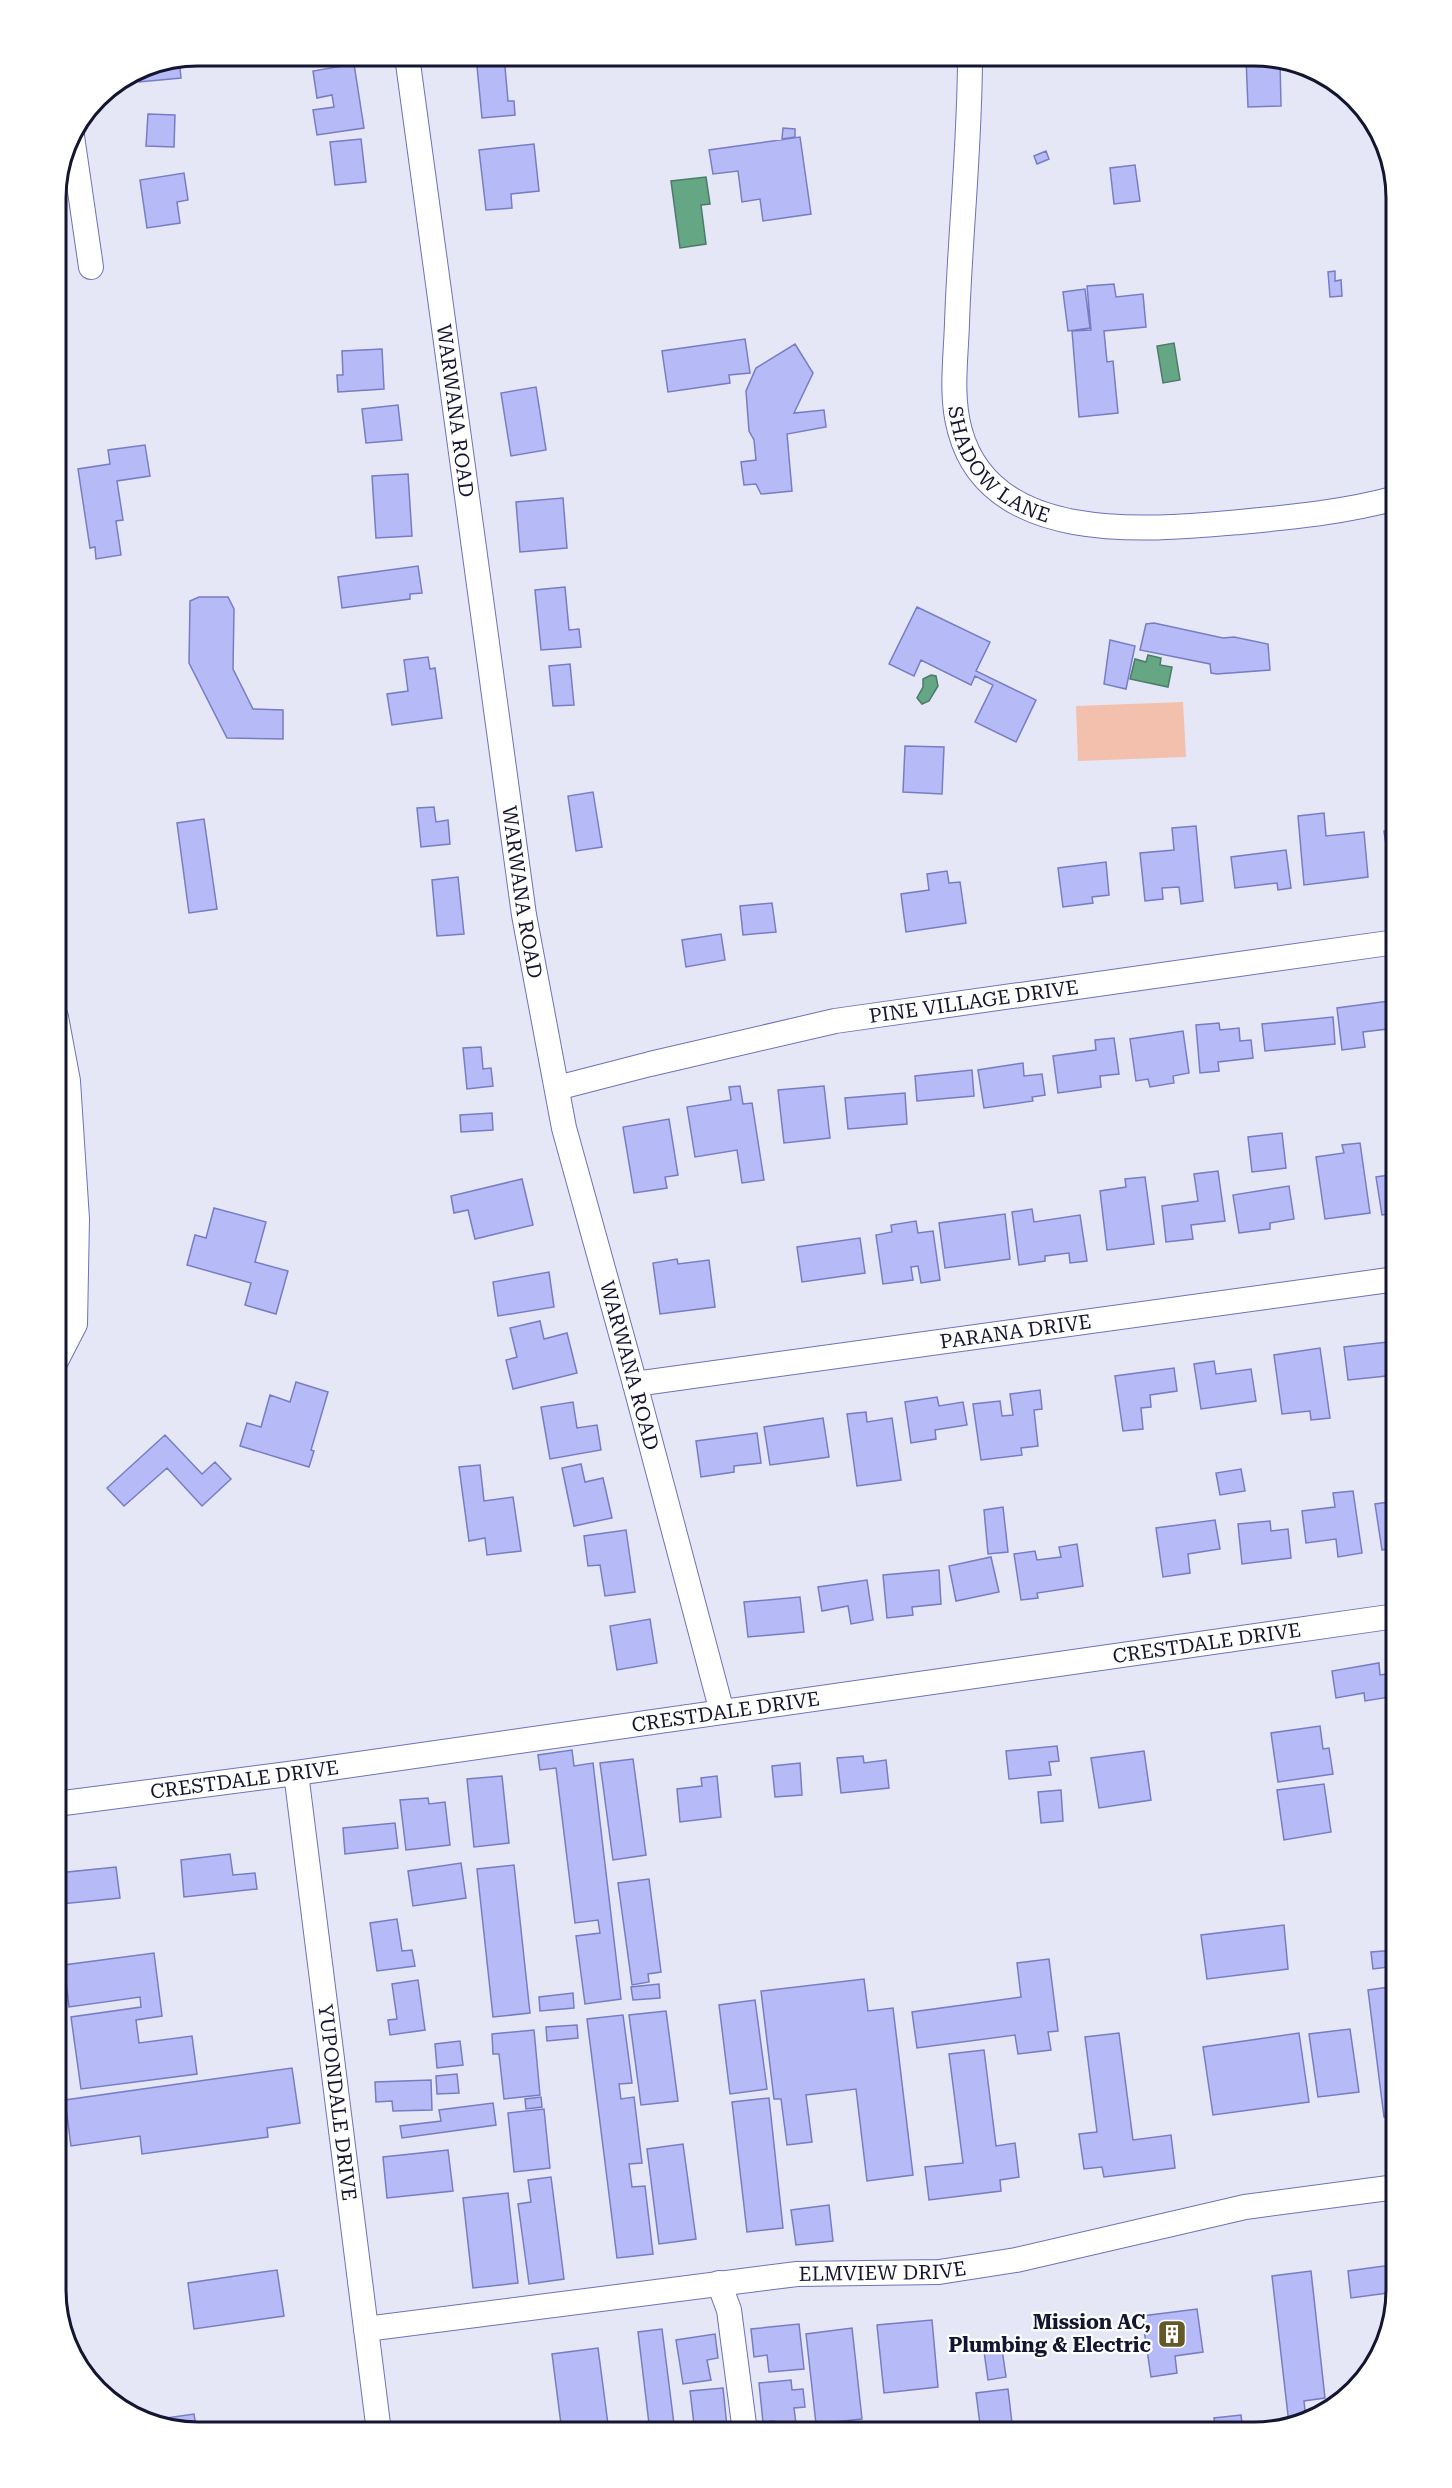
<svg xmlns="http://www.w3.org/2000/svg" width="1452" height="2488" font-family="'Roboto Serif',serif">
<rect width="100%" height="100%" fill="#e5e7f7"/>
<!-- green -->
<path fill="#f3c0ae" d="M1183,702L1186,757L1078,761L1076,706Z"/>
<!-- water -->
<path fill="#65a684" stroke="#4d7a6b" stroke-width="1.5" d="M706,177L710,204L701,205L706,244L680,248L671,181Z
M1174,343L1180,380L1163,383L1157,346Z
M1148,655L1161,658L1160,665L1172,667L1168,687L1130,679L1135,659L1146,662Z
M931,675L936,676L938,686L929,701L922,704L917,698L923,687V679Z"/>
<!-- building -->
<path fill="#b6bbf8" stroke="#787cc3" stroke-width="1.5" d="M277,56H350L279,65Z
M476,56H504L508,101H514L515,115L482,118Z
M1266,56L1280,62L1281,106L1248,107L1246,57Z
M179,59L181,78L139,82L138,70L144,66Z
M354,64L364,128L317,135L313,110L334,107L332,95L317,98L313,71Z
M148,114L175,115L174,147L146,146Z
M783,128L795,129V137L782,139Z
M800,137L811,214L763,221L760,199L742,202L738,171L713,174L709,150Z
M361,139L366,182L335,185L330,142Z
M534,144L539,191L511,194L512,208L486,210L479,150Z
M1046,151L1049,159L1037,164L1034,156Z
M1135,165L1140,201L1114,204L1110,168Z
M184,173L188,200L177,202L180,223L147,228L140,180Z
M1335,271V281L1341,280L1342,296L1330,297L1328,272Z
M1114,284L1116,297L1143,294L1146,327L1104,331L1107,362L1113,361L1118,413L1079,417L1072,331L1091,330L1087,286Z
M1085,289L1090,328L1068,331L1063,292Z
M745,339L750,373L729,375L730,383L668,392L662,351Z
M795,344L813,373L794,413L824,410L826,427L787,434L792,491L761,494L756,484L744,485L741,462L756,460L754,440L749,431L746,391L756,368Z
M382,349L384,389L338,392L337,375H343L342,351Z
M536,387L546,450L511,456L501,393Z
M398,405L402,440L366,443L362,409Z
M145,445L150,476L117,481L123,520L116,521L121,555L96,559L95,547L90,548L78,469L110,464L108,450Z
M408,474L412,536L376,538L372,476Z
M563,498L567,548L520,552L516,502Z
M418,566L422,593L410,594V599L342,608L338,577Z
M565,587L569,630L579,629L581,647L541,650L535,590Z
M199,597H228L234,609L233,669L253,709L283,710V739L227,738L189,663L190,601Z
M1396,603V648L1389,604Z
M917,607L990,642L976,671L1036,700L1016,742L975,722L993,685L975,676L971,685L921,660L914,676L889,664Z
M1154,623L1223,638L1234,637L1268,644L1270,670L1217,674L1211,673L1210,664L1140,650L1146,624Z
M1110,640L1135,646L1126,689L1104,684Z
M428,657L430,669L435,668L442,718L392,725L387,694L408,691L404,660Z
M570,664L574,705L553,706L549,666Z
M905,746L944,747L942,794L903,792Z
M593,792L602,847L576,851L568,796Z
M434,807L436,822L448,820L450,844L421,847L417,808Z
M1324,813L1326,836L1364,832L1368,877L1304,885L1298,816Z
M204,819L217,909L189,913L177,823Z
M1196,826L1203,901L1181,904L1179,887L1162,888L1163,899L1145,901L1140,853L1174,850L1172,828Z
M1396,829V871L1390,872L1384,831Z
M1286,850L1291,888L1278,890L1277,883L1235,888L1231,857Z
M1106,862L1109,895L1092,897L1093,903L1063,907L1058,868Z
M947,871L949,883L960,882L966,923L906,932L901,894L929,890L927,874Z
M458,877L464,934L437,936L432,880Z
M772,903L776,932L743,935L740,906Z
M721,934L725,960L686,967L682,940Z
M1396,1000V1028L1363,1032L1365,1047L1342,1050L1337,1008Z
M1333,1017L1335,1044L1265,1051L1262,1024Z
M1219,1023L1220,1030L1239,1028L1240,1041L1251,1040L1253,1058L1218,1062L1219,1071L1200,1073L1196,1025Z
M1183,1031L1189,1073L1173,1076L1174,1083L1150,1087L1148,1079L1136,1081L1130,1039Z
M1114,1038L1119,1074L1100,1076L1101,1087L1058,1093L1053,1056L1096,1050L1095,1040Z
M481,1047L483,1069L491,1068L493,1086L467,1089L463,1048Z
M1023,1063L1024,1076L1042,1074L1045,1095L1032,1097L1033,1101L984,1108L978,1070Z
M972,1070L974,1096L917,1101L915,1076Z
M740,1086L743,1104L752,1103L764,1180L742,1183L737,1150L695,1157L687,1107L731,1100L729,1087Z
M824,1086L830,1138L784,1143L778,1090Z
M905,1093L907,1124L848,1129L845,1098Z
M492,1113L493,1130L461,1132L460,1115Z
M669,1119L678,1175L665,1177L667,1188L634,1193L623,1127Z
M1282,1133L1286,1168L1252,1172L1248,1137Z
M1360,1143L1370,1213L1325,1219L1316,1157L1344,1153L1342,1145Z
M1218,1171L1225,1221L1191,1225L1193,1239L1166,1242L1162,1206L1198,1201L1194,1174Z
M1396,1174V1213L1382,1215L1376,1177Z
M1145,1177L1154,1244L1107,1250L1100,1191L1126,1187L1125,1179Z
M522,1179L533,1225L475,1239L468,1210L454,1213L451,1196Z
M1289,1186L1294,1219L1270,1223V1229L1239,1233L1233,1195Z
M214,1208L266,1222L255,1262L288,1271L276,1314L245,1305L251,1283L187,1265L195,1235L206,1238Z
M1032,1209L1034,1222L1080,1215L1087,1261L1070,1263L1069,1253L1045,1256V1261L1019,1265L1012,1212Z
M1005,1214L1010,1259L945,1268L939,1223Z
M916,1221L918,1233L933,1231L940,1280L921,1283L918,1266L911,1267L913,1280L883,1284L876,1235L892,1232L891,1225Z
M860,1238L865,1273L802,1282L797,1247Z
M677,1259L678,1264L709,1260L715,1307L660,1314L653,1263Z
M549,1272L554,1307L498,1316L493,1282Z
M540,1321L544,1339L567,1333L577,1373L513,1389L506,1360L517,1357L510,1328Z
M1396,1341V1375L1348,1380L1344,1347Z
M1320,1348L1330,1418L1311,1420L1310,1411L1282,1414L1274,1355Z
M1214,1361L1216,1374L1251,1369L1256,1401L1201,1409L1194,1364Z
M1174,1368L1177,1391L1150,1395L1151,1407L1141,1408L1143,1429L1123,1431L1115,1376Z
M296,1382L328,1392L311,1450L314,1451L309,1467L240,1446L247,1423L261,1427L270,1395L290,1402Z
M1040,1390L1042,1409L1034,1410L1038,1446L1021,1448L1022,1455L981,1460L973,1404L1000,1401L1002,1416L1013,1415L1010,1394Z
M937,1397L939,1406L963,1402L967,1425L935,1430L936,1439L911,1443L905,1402Z
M573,1402L577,1428L597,1425L601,1450L550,1459L541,1407Z
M866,1412L867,1422L892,1418L901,1480L857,1486L847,1414Z
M823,1418L829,1457L770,1465L764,1427Z
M757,1433L761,1463L734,1466V1472L701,1477L696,1441Z
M165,1435L202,1474L215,1462L231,1479L202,1506L167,1468L124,1506L107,1488Z
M581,1464L585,1482L603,1478L612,1518L574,1526L562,1468Z
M480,1465L484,1501L513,1497L521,1551L487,1555L485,1538L469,1541L459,1467Z
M1241,1469L1245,1491L1220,1495L1216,1473Z
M1353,1491L1362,1553L1338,1557L1336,1539L1306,1543L1302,1511L1335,1507L1333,1493Z
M1396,1501V1548L1382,1550L1375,1504Z
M1003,1507L1008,1552L988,1554L984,1510Z
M1215,1520L1220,1549L1188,1554L1190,1573L1163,1577L1156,1528Z
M1270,1521L1271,1531L1288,1529L1291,1558L1242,1564L1238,1524Z
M626,1530L635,1592L605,1596L600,1565L588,1566L584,1536Z
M1077,1544L1083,1586L1037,1593L1038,1598L1021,1600L1014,1554L1035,1551L1037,1560L1061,1557L1059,1547Z
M991,1557L999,1592L956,1601L949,1566Z
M939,1570L941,1604L912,1607L913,1615L887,1618L883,1575Z
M867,1580L873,1620L851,1624L848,1606L822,1611L818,1587Z
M800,1597L804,1632L748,1637L744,1602Z
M650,1619L657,1663L617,1670L610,1626Z
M1379,1663L1380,1675L1393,1673L1396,1696L1365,1701L1364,1693L1336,1698L1332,1671Z
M1320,1726L1323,1749L1329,1748L1333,1774L1278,1782L1271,1733Z
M1057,1746L1059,1761L1049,1762L1051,1775L1009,1779L1006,1751Z
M572,1750L574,1766L593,1763L621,1999L585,2004L576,1936L600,1933L598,1920L575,1923L556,1768L540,1770L538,1755Z
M1144,1751L1151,1800L1099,1808L1091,1758Z
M863,1756L864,1763L886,1760L889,1788L841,1793L837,1758Z
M633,1759L646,1855L613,1860L600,1763Z
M800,1763L802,1795L775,1797L772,1766Z
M502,1776L509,1843L474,1847L467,1779Z
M717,1776L721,1817L680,1822L677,1789L702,1786L701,1778Z
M1324,1784L1331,1832L1284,1840L1277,1790Z
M1061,1790L1063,1821L1041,1823L1038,1792Z
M428,1798L429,1804L445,1802L450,1845L406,1850L400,1800Z
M395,1823L398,1848L345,1854L343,1828Z
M230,1854L233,1875L255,1873L257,1889L184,1897L181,1860Z
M461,1863L466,1898L413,1906L408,1871Z
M514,1865L530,2013L493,2017L477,1869Z
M116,1867L120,1898L61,1904L58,1873Z
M649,1879L661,1972L648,1974L649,1982L632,1985L618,1883Z
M397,1919L402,1951L412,1950L415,1966L377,1971L370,1923Z
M1284,1925L1288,1969L1207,1979L1201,1935Z
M1396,1950V1966L1373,1969L1371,1952Z
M154,1953L162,2016L136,2020L139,2043L192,2036L197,2074L81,2089L71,2017L141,2007L140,1997L69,2007L64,1965Z
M1049,1959L1058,2031L1048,2032L1051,2050L1018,2054L1015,2035L917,2048L912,2012L1021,1997L1017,1963Z
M864,1979L868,2011L893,2008L913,2175L867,2181L856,2089L806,2095L812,2142L787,2145L781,2099H774L761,1991Z
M418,1980L425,2030L390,2035L388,2020L397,2019L392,1984Z
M659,1984L660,1998L633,2000L631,1987Z
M1396,1986V2116L1384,2117L1368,1990Z
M573,1993L574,2008L540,2011L539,1997Z
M755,2000L767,2089L730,2094L719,2005Z
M666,2011L678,2101L641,2105L629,2015Z
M623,2015L632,2083L619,2084L621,2099L634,2097L642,2163L629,2164L632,2187L645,2186L653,2254L617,2258L587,2019Z
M577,2025L578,2038L547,2041L546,2027Z
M1350,2029L1359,2092L1318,2097L1309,2034Z
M534,2030L540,2095L504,2099L499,2054H493L492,2034Z
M1119,2033L1133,2140L1171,2135L1175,2168L1104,2177L1102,2167L1084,2169L1079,2134L1097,2132L1085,2037Z
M1299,2033L1309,2102L1213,2115L1203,2047Z
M460,2041L463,2065L437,2068L435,2044Z
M984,2050L996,2146L1015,2143L1019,2177L1000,2180L1001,2191L929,2200L925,2167L963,2163L949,2054Z
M292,2068L300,2123L267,2128L268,2137L142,2154L140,2136L71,2146L65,2100Z
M457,2074L459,2093L437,2094L436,2076Z
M431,2080L432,2110L393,2111L392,2101L376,2102L375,2082Z
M541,2097L542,2107L526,2109L525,2099Z
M769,2098L783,2228L747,2232L732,2102Z
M493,2103L496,2125L402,2138L400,2126L441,2121L439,2110Z
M544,2109L550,2168L514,2172L508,2113Z
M683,2144L696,2239L659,2244L647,2149Z
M448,2150L453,2191L387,2198L383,2157Z
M551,2177L564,2279L529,2284L518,2204L531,2202L528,2180Z
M508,2193L518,2283L473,2288L463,2198Z
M829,2205L833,2241L796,2245L791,2210Z
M1391,2265L1395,2292L1351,2298L1348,2271Z
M277,2270L284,2316L194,2329L188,2283Z
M1311,2271L1325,2398L1304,2401L1306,2420L1289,2424L1272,2276Z
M56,2282H59L62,2318L56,2290Z
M1197,2309L1203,2352L1175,2356L1177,2373L1151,2377L1142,2316Z
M932,2320L938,2387L884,2393L877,2325Z
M799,2324L804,2369L769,2372L767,2355L754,2357L751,2329Z
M852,2328L862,2419L816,2424L806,2334Z
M662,2329L675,2432H650L638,2332Z
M715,2334L718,2358L707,2360L711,2380L683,2384L676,2340Z
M1001,2342L1006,2377L988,2380L983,2344Z
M598,2348L609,2432H562L552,2354Z
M791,2380L792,2390L803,2389L805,2407L794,2408L797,2432H776L774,2421L763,2422L759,2383Z
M723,2388L727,2427L715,2428V2432H695L690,2391Z
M1008,2389L1013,2432H981L976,2393Z
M194,2414L197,2432H189L152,2420Z
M1241,2415L1243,2432H1216L1214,2418Z
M1200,2428L1201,2432H1162Z"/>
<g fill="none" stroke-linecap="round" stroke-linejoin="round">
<!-- minor casing -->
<g stroke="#6e72b8" stroke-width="26">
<g id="minor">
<path id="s1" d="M407,56L524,915L564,1128L635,1384L722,1712"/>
<path id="s2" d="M970,56C970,145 960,234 957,323C956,358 950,396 960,431C991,546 1149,530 1240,522C1293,517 1345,512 1396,498"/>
<path d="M72,136L91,267"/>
<path id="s3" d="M557,1088L650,1064L835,1021L1396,942"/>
<path d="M56,1361L75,1324L77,1219L68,1081L56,1017"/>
<path id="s4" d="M635,1384L1396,1279"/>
<path id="s5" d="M296,1773L379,2432"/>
<path id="s6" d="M56,1804L296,1773L1396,1616"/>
<path d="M719,2283L729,2310L745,2432"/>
<path id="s7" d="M366,2329L797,2274L939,2272L1016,2260L1245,2207L1396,2187"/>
</g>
</g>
<!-- minor -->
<use href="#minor" stroke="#fff" stroke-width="24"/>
</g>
<!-- icons -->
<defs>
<g id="building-square" transform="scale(1.5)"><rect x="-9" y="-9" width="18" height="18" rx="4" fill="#635a27" stroke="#fff"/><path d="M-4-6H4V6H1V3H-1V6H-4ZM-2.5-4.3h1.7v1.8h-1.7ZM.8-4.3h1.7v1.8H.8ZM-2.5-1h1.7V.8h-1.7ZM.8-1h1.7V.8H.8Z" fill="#fff"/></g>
</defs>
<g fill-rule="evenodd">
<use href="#building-square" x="1172" y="2334"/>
</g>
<g text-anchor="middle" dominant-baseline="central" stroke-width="4.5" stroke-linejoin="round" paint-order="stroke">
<!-- street labels -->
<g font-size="20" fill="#141530" stroke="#fff">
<text stroke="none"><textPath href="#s1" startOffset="358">WARWANA ROAD</textPath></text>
<text stroke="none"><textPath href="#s2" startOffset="428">SHADOW LANE</textPath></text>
<text stroke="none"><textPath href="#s1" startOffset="844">WARWANA ROAD</textPath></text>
<text stroke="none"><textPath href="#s3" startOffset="426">PINE VILLAGE DRIVE</textPath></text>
<text stroke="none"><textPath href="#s4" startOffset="384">PARANA DRIVE</textPath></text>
<text stroke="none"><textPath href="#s1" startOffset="1330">WARWANA ROAD</textPath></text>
<text stroke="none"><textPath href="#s6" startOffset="1162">CRESTDALE DRIVE</textPath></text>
<text stroke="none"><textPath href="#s6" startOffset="676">CRESTDALE DRIVE</textPath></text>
<text stroke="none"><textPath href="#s6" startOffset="190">CRESTDALE DRIVE</textPath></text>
<text stroke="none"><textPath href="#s5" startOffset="332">YUPONDALE DRIVE</textPath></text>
<text stroke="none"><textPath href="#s7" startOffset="520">ELMVIEW DRIVE</textPath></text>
</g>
<!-- poi labels -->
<g font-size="20" font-weight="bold" fill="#141530" stroke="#fff" text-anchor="end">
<text x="1151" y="2322">Mission AC,<tspan x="1151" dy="23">Plumbing &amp; Electric</tspan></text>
</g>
</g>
<!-- crop -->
<path d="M0 0H1452V2488H0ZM198 66H1254A132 132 0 0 1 1386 198V2290A132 132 0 0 1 1254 2422H198A132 132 0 0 1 66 2290V198A132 132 0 0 1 198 66Z" fill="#fff" fill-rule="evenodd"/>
<path fill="none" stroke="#141530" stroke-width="3" d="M198 66H1254A132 132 0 0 1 1386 198V2290A132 132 0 0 1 1254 2422H198A132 132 0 0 1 66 2290V198A132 132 0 0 1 198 66Z"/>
</svg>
